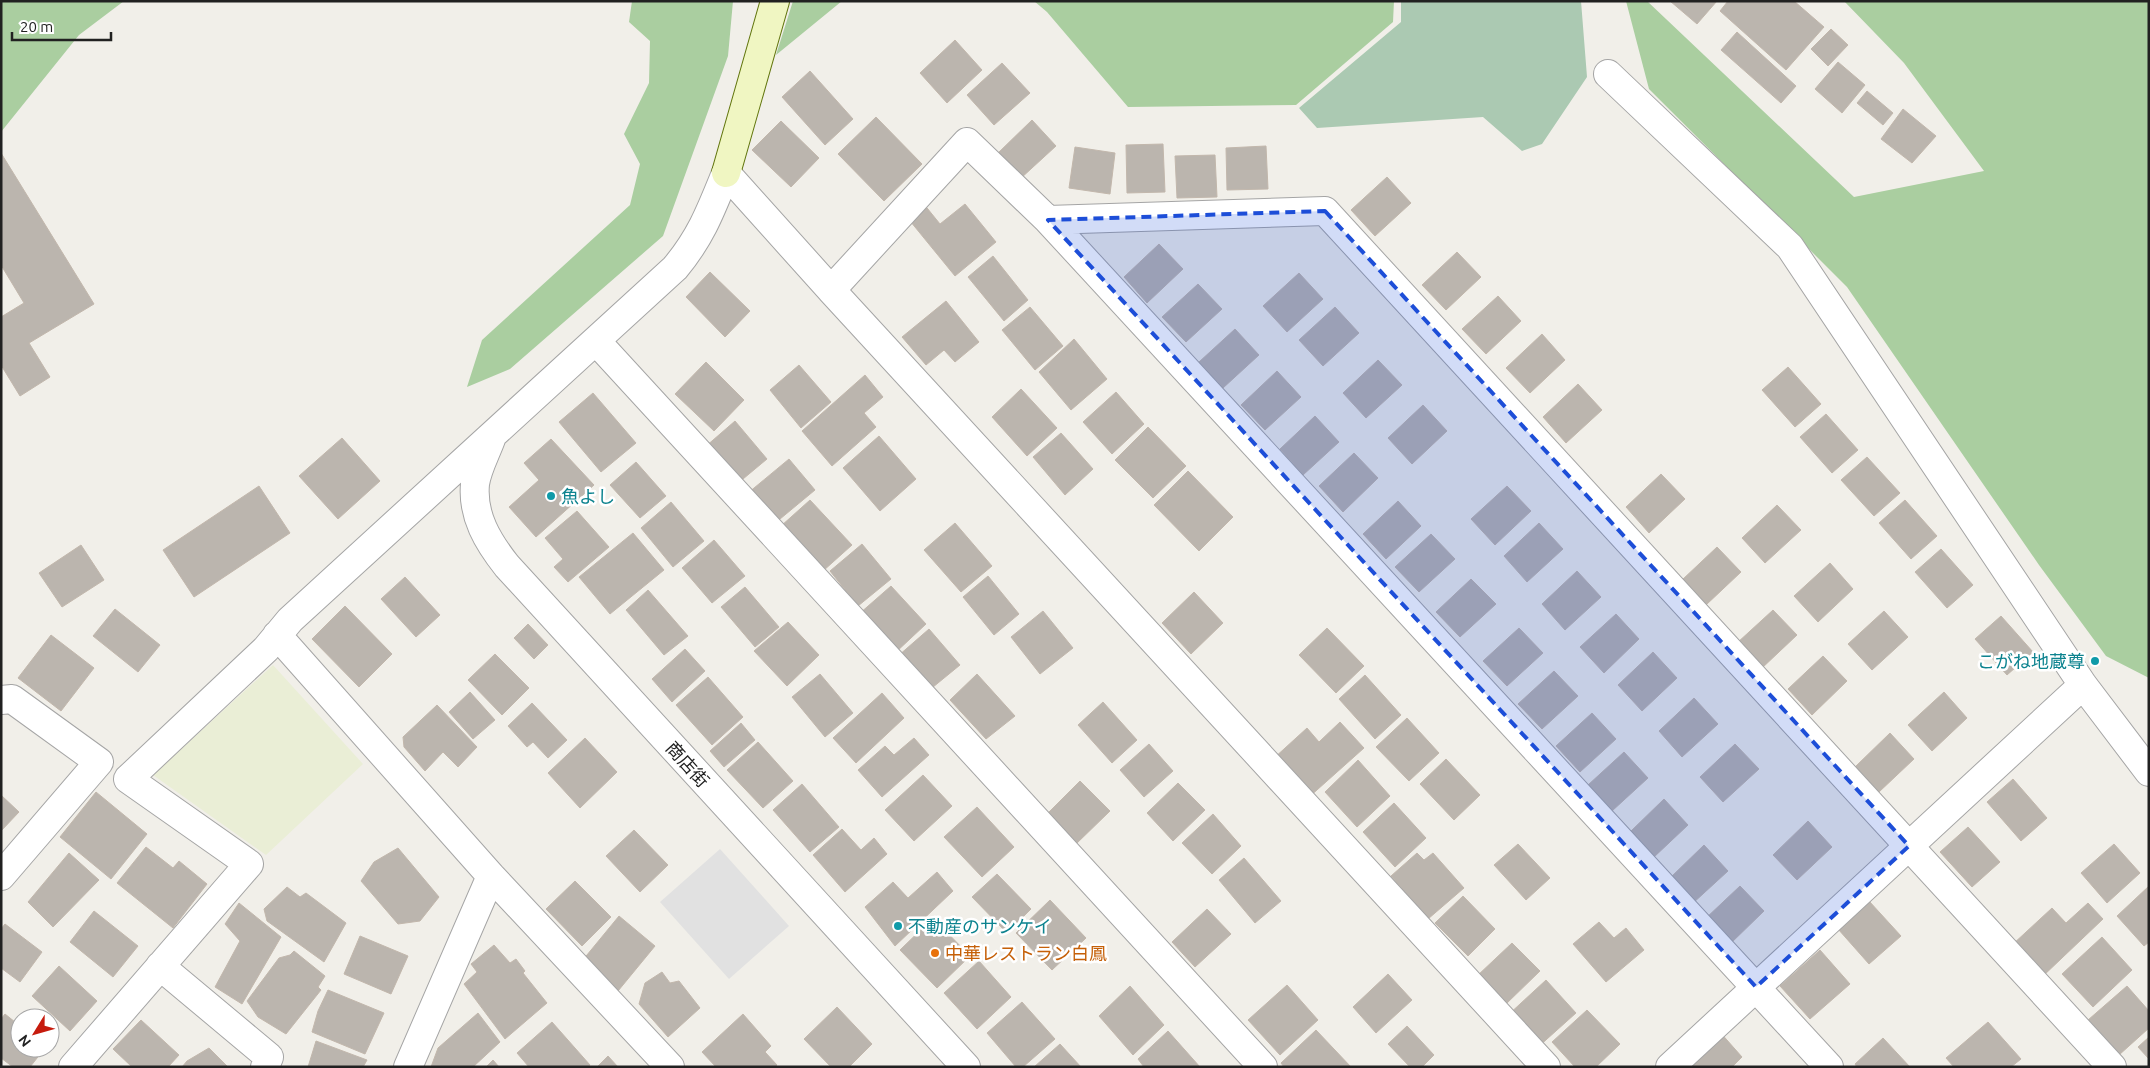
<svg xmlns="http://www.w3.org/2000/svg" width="2150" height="1068" font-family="Ubuntu,'Noto Sans JP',sans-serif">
<rect width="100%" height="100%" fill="#f1efe9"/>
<!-- farmland -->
<path fill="#eaeed6" d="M273,665L363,764L266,855L153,775Z"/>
<!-- forest -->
<path fill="#aacea0" d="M1,1H124L79,35L1,132Z
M632,1H733L728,56L663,236L510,369L467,387L482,340L630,205L640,164L624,134L649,83L650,41L629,22Z
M793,1H842L776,55Z
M1034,1H1394L1393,22L1296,105L1128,107L1047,12Z
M1626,1H1647L1854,197L1984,171L1904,63L1844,1H2149V678L2106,656L2039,565L1847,287L1649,89Z"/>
<!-- cemetery -->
<path fill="#abc9b2" d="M1401,1H1581L1587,77L1542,144L1522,151L1483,117L1317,128L1299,108L1401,22Z"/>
<!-- parking -->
<path fill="#e1e1e1" d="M720,849L789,926L729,979L660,902Z"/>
<!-- building -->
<path fill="#bbb5ae" stroke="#c2b7ac" d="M1670,1H1717L1697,24Z
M1728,1H1794L1824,27L1786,70L1720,11Z
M1831,29L1848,45L1828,66L1811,49Z
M1737,32L1796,86L1781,103L1721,50Z
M955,40L982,70L947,103L920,73Z
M1838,62L1865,85L1842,113L1815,89Z
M1002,63L1030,93L994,125L967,95Z
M810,71L853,119L825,145L782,97Z
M1867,91L1893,113L1883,125L1857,103Z
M1903,109L1936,136L1912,163L1881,139Z
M876,117L922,164L884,201L838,154Z
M1032,120L1056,146L1020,179L997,154Z
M781,121L819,158L791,187L752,150Z
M1163,144L1165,192L1127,193L1126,145Z
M1266,146L1268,189L1227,190L1226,148Z
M1075,147L1115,153L1110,194L1069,188Z
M1,153L94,304L29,343L50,377L20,396L1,365V317L24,303L1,265Z
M1215,155L1217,197L1177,198L1175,156Z
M1387,177L1411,203L1375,236L1351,210Z
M923,203L940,224L965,204L996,242L955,276L906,216Z
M1159,244L1183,269L1147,303L1124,277Z
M1457,252L1481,277L1446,310L1422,285Z
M993,256L1028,300L1004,321L968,277Z
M710,272L750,311L725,337L686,297Z
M1299,273L1323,299L1287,332L1263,306Z
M1198,284L1222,309L1186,342L1162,317Z
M1498,296L1521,321L1486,354L1462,329Z
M946,301L979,342L955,362L944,350L926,365L902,337Z
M1030,307L1063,346L1035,370L1002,330Z
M1335,307L1359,333L1323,366L1299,340Z
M1235,329L1259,355L1223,388L1199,362Z
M1542,334L1565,360L1530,393L1506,368Z
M1074,339L1107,379L1071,410L1039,372Z
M1378,360L1402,385L1366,418L1343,393Z
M706,362L744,400L714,431L675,394Z
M799,365L831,402L801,428L770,390Z
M1788,367L1821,404L1795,427L1762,390Z
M1277,371L1301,397L1265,430L1241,405Z
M865,375L883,397L864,413L876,427L832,466L802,431Z
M1578,384L1602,410L1566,443L1543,417Z
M1021,389L1057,428L1027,456L992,417Z
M1116,392L1144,424L1112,454L1083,422Z
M593,393L636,443L601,472L559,422Z
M1423,405L1447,431L1412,464L1388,438Z
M1826,414L1858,450L1832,473L1800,437Z
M1315,416L1339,442L1303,475L1280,449Z
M735,421L767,459L737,484L705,447Z
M1148,427L1186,466L1153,498L1115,460Z
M1061,433L1093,469L1065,495L1033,457Z
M879,436L916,479L880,511L843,468Z
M342,438L380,481L338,519L299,476Z
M551,439L594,485L536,537L509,507L539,480L524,463Z
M1354,453L1378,478L1343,512L1319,486Z
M1867,457L1900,493L1874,516L1841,480Z
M789,459L815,490L774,524L748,493Z
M636,462L666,496L640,518L610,485Z
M1188,471L1233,517L1199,551L1154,505Z
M1661,474L1685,499L1649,533L1626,507Z
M259,486L290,533L194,597L163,550Z
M1507,486L1531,511L1495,545L1471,519Z
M810,500L852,545L823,571L781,526Z
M1905,500L1937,536L1911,559L1879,523Z
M1398,501L1421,526L1386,559L1363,534Z
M671,502L704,541L673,567L641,528Z
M1777,505L1801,530L1765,563L1742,538Z
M577,511L609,547L568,582L554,567L563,559L545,538Z
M955,523L992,566L961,592L924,550Z
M1539,523L1563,549L1527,582L1504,556Z
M633,533L664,570L610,614L579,577Z
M1431,534L1455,559L1419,592L1395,567Z
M714,540L745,576L712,603L682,568Z
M862,544L891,579L858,606L830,571Z
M81,545L104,580L62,607L39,573Z
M1717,547L1741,572L1706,605L1682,580Z
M1941,549L1973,585L1947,608L1915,572Z
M1830,563L1853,589L1818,622L1794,596Z
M1577,571L1601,597L1565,630L1542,604Z
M988,576L1019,614L994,635L963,597Z
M405,577L440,615L416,637L381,599Z
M1471,579L1496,604L1460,637L1436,612Z
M891,586L926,624L895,653L859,614Z
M745,587L779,627L755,647L721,607Z
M648,590L688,636L664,655L626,610Z
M1194,592L1223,623L1191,654L1162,623Z
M345,606L392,654L359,687L312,639Z
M115,609L160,645L138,672L93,636Z
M1773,610L1797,635L1761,669L1737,643Z
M1043,611L1073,648L1040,674L1011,637Z
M1884,611L1908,637L1872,670L1848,644Z
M1616,614L1639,639L1604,673L1580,647Z
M2001,616L2033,652L2007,675L1975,639Z
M788,622L819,655L787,686L754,651Z
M528,624L548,645L534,659L514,638Z
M1327,628L1364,666L1336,693L1299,655Z
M1519,628L1543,653L1507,686L1483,661Z
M929,629L960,665L927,692L898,656Z
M51,635L94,668L61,711L18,678Z
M685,649L705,671L672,702L652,679Z
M1653,652L1677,678L1642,711L1618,685Z
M495,654L529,688L502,715L468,680Z
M1823,656L1847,681L1812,715L1788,689Z
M1554,671L1578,696L1542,729L1518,704Z
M820,674L853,713L825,737L792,697Z
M977,674L1015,716L986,739L950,700Z
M1365,675L1401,715L1375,739L1339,699Z
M708,677L743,717L712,745L676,705Z
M470,692L495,720L473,739L449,712Z
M1944,692L1967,718L1932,751L1908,725Z
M882,693L904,718L856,763L833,738Z
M1694,698L1718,724L1682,757L1659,731Z
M1103,702L1137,740L1112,763L1078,725Z
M532,703L567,740L548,758L533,742L527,747L508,726Z
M437,705L477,747L458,767L443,752L425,771L404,747L403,737Z
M1592,713L1616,739L1580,772L1556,746Z
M1407,718L1439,753L1409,781L1376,747Z
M1340,722L1364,748L1308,798L1273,759L1307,728L1319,742Z
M741,723L755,740L724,767L710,751Z
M1890,733L1914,759L1879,792L1855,767Z
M585,738L617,772L580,808L548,773Z
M914,738L929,755L882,797L858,770L885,746L894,755Z
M758,742L793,781L763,808L727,770Z
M1149,744L1173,771L1144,797L1120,770Z
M1735,744L1759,769L1723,802L1700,777Z
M1624,752L1648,778L1612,811L1588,785Z
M1446,759L1480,795L1454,820L1420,784Z
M1358,760L1390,796L1357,827L1325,792Z
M923,775L952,806L914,841L885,810Z
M2013,779L2047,818L2021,841L1987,802Z
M1080,781L1110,811L1075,845L1046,815Z
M1178,783L1205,810L1173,841L1147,813Z
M802,784L839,827L810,852L773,810Z
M96,792L147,834L111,879L60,837Z
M1,795L19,812L1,831Z
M1664,799L1688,825L1653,858L1629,833Z
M1394,803L1426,838L1395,867L1363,832Z
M977,807L1014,847L982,877L944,837Z
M1213,814L1241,846L1212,874L1182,843Z
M1808,821L1832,847L1797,880L1773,855Z
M1968,827L2000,862L1972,887L1940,852Z
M842,829L861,850L874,838L887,854L845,892L813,855Z
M634,830L668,865L640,892L606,856Z
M1518,844L1550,878L1526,900L1494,865Z
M2114,844L2140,873L2107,903L2081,873Z
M1704,845L1728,871L1692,904L1669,879Z
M146,847L173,868L179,861L207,884L173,928L117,883Z
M398,848L439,897L420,921L398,924L361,881L374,862Z
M69,853L99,880L53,927L28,902Z
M1417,853L1424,860L1433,853L1464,888L1428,919L1391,876Z
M1244,858L1281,901L1255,923L1219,880Z
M937,872L953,891L895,946L865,907L893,882L908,898Z
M997,874L1031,909L1007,933L972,897Z
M575,881L611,917L582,946L546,909Z
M1740,886L1764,911L1729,945L1705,919Z
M2149,886V942L2144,946L2117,916Z
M287,887L300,897L306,893L346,923L324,962L267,921L264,909Z
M1463,896L1495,929L1468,956L1435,923Z
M1050,900L1086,938L1052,970L1016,933Z
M1869,901L1901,936L1869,964L1838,929Z
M239,903L281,937L242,1004L215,987L240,941L225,924Z
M2088,903L2103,919L2042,977L2012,945L2052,908L2066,923Z
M1207,909L1231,934L1195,967L1172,942Z
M94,911L138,946L113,977L70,942Z
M619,916L655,946L618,991L582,961Z
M933,918L970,956L937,988L900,950Z
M1599,922L1614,938L1626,928L1644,950L1606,982L1573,944Z
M5,924L42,952L20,982L1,968V929Z
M360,936L408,956L391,994L344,974Z
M2102,937L2132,970L2093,1007L2062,974Z
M1512,943L1540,971L1505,1005L1477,976Z
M494,945L510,963L516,959L525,971L523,973L547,1003L505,1039L464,984L477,972L471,964Z
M1820,950L1850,984L1810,1019L1780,986Z
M294,951L325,976L318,987L321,990L286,1034L258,1017L247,1001L279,958L290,955Z
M979,961L1011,997L977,1029L944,993Z
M59,966L97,1001L70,1031L32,996Z
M662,972L670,983L679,981L700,1008L668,1037L639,1004L645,983Z
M1388,974L1412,1000L1376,1033L1353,1007Z
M1546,980L1576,1013L1537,1048L1507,1016Z
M1287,985L1318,1020L1280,1055L1248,1020Z
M1130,986L1164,1025L1133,1055L1099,1016Z
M2127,986L2149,1011V1028L2119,1055L2088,1020Z
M328,990L384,1013L365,1054L312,1032L318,1011Z
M1022,1002L1055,1039L1023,1067H1016L987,1033Z
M837,1007L872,1044L849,1067H831L804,1039Z
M1587,1010L1620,1044L1596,1067H1575L1552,1042Z
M478,1013L500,1042L473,1067H431L438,1048Z
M5,1014L20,1026V1048H45L30,1067H13L1,1058V1019Z
M743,1014L771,1046L765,1052L777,1065L775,1067H716L702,1052Z
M141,1020L179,1055L168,1067H132L113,1049Z
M552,1022L590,1065L588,1067H529L517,1053Z
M1988,1022L2021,1059L2011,1067H1954L1946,1058Z
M1407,1026L1434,1055L1422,1067H1410L1388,1044Z
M1316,1030L1351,1067H1284L1281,1063Z
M1168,1031L1200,1067H1144L1138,1059Z
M1719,1031L1742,1057L1732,1067H1686Z
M2149,1037V1059L2138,1047Z
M1883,1038L1910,1067H1857L1855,1064Z
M316,1041L367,1060L363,1067H308Z
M1060,1044L1081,1067H1034Z
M209,1048L228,1067H182L187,1061Z
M608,1056L618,1067H597Z
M493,1060L499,1067H486Z"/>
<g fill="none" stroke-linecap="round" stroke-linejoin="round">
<!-- street casing -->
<g stroke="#a5a5a5" stroke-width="30">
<path id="street" d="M1608,74L1790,247L2083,685L2149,772
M1048,220L1325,211L2112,1067
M831,290L1546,1067
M596,341L1263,1067
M491,439C486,453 477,469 475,484C472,516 488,542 507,566L966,1067
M277,635L491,876L670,1067
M1,700L12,699L99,762L1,876
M160,966L269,1057L265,1067
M73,1067L249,864L128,779L266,649L290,620L675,268C701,237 711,210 726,173L831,290L967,142L1048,220L1829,1067
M408,1067L491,876
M1670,1067L2083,685"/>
</g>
<!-- secondary casing -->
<g stroke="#61750c" stroke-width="30">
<path id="secondary" d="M726,173L775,1"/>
</g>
<!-- street -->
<use href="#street" stroke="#fff" stroke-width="28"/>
<!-- secondary -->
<use href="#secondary" stroke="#f0f6c2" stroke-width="28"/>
</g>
<!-- marked area -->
<path fill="#1d4ed8" fill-opacity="0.2" stroke="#1d4ed8" stroke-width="4" stroke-dasharray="10 6" stroke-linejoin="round" d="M1325,211L1909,846L1756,987L1048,220Z"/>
<!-- markers -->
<g fill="#0f9aa8" stroke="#fff" stroke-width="2">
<circle cx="551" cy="496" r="5"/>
<circle cx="2095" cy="661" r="5"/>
<circle cx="898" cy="926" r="5"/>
</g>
<circle fill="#e8710a" stroke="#fff" stroke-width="2" cx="935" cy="953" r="5"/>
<g text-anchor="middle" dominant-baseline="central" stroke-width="5" stroke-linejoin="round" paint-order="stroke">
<!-- culture labels -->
<g font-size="18" fill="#0d838f" stroke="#fff" text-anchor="start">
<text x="561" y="496">魚よし</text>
<text x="2085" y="661" text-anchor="end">こがね地蔵尊</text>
<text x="908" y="926">不動産のサンケイ</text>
</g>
<!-- street labels -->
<g font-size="18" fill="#212121" stroke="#fff">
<text transform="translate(688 764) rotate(48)">商店街</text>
</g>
<!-- food labels -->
<g font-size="18" fill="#c56008" stroke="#fff" text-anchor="start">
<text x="945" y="953">中華レストラン白鳳</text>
</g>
</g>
<!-- border -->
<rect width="2150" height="1068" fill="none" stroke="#212121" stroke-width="5"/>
<!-- north arrow -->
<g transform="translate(35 1033) rotate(233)"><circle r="24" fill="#ffffff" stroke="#a6a6a6"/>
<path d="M0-4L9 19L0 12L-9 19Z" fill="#c61b0d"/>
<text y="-8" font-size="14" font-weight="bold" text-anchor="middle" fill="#212121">N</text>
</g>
<!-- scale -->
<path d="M12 32v8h99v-8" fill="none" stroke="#212121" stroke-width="2.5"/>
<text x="20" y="32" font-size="15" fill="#212121" stroke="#ffffff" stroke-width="4" paint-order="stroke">20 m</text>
</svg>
